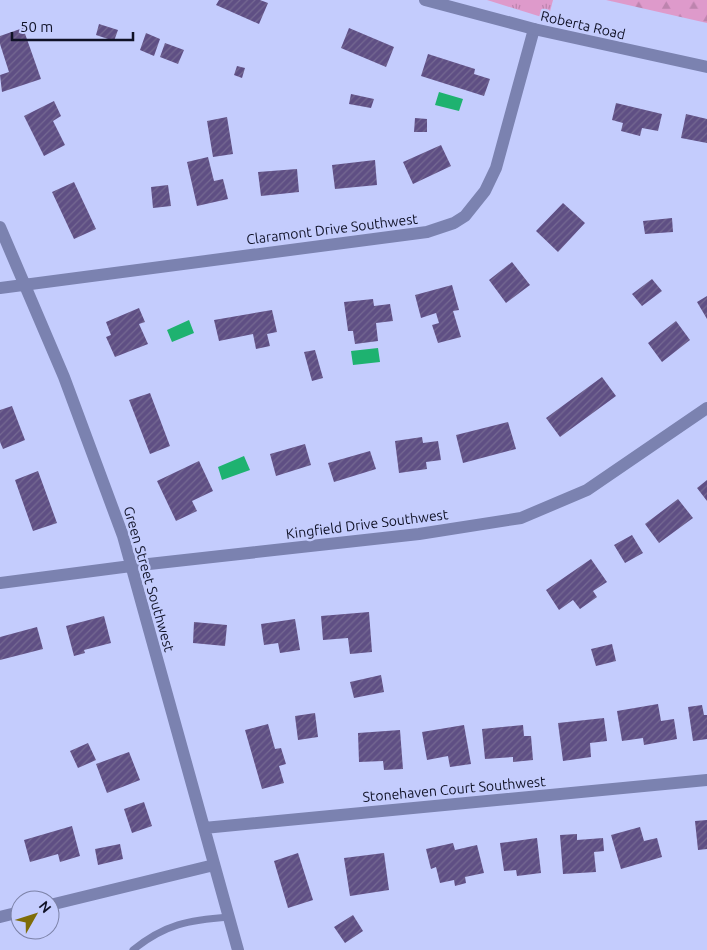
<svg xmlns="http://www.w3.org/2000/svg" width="707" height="950" font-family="Ubuntu,sans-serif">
<defs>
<pattern id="grass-tufts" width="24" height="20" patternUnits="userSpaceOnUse" patternTransform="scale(1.25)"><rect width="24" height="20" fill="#de9acb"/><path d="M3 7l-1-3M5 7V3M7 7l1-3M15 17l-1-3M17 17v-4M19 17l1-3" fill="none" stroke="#bd84ae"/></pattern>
<pattern id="forest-firs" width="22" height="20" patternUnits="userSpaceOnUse" patternTransform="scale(1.25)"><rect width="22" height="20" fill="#de9acb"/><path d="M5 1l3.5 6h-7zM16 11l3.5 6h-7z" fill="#bd84ae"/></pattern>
<pattern id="building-hatch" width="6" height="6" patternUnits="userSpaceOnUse" patternTransform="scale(1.25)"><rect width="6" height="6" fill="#5f4f84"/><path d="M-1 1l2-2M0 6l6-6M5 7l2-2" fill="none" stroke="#756992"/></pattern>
</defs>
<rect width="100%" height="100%" fill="#c4ccfd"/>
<!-- grass -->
<path fill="url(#grass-tufts)" d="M487,0H553L548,19Z"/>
<!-- forest -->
<path fill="url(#forest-firs)" d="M606,0H707V23Z"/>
<!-- water -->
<path fill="#1eb270" d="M439,92L463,99L459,111L435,105Z
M189,320L194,333L172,342L167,330Z
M378,348L380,362L353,365L351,351Z
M244,456L250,470L222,480L218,467Z"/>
<!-- building -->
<path fill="url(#building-hatch)" d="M219,0H260L268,3L259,24L216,5Z
M99,24L118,30L114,41L96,35Z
M23,28L41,79L2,92L0,75L9,72L0,44V36Z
M349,28L394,47L386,67L341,48Z
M146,33L160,39L154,56L140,50Z
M165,43L184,50L178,64L160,57Z
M428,54L475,69L474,74L490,79L484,96L421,76Z
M237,66L245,68L242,78L234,75Z
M351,94L374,99L371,108L349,104Z
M54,101L61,116L53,121L65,145L44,156L24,116Z
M616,103L662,114L658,131L642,128L640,136L621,131L623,123L612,120Z
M686,114L707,119V143L681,138Z
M227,117L233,154L213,157L207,121Z
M415,118L427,119V132H414Z
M441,145L451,166L413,184L403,162Z
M208,157L214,181L223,179L228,199L197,206L187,162Z
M375,160L377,185L335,189L332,165Z
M297,169L299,192L261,196L258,172Z
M74,182L96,229L74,239L52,192Z
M168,185L171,206L153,208L151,187Z
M563,203L585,223L558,252L536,231Z
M672,218L673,232L645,234L643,221Z
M512,262L530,285L506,303L489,280Z
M652,279L662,291L642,306L632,294Z
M452,285L459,310L453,311L461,337L438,343L432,325L439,323L436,313L421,318L415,295Z
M707,296V319L697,302Z
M373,299L374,306L390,304L393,321L376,323L378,341L355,344L353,331H348L344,302Z
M139,308L145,322L139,324L148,344L115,357L106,337L111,335L106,322Z
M272,310L277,332L267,334L270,346L256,349L253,334L219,341L214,320Z
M676,321L690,340L662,362L648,343Z
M315,350L323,378L312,381L304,352Z
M602,377L616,396L560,437L546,418Z
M150,393L170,446L150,454L129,400Z
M12,406L25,440L3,449L0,442V410Z
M508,422L516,449L463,463L456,435Z
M422,437L423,443L438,441L441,460L426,462L427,469L399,473L395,441Z
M305,444L311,465L276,476L270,454Z
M370,451L376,469L334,482L328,463Z
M199,461L213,491L192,501L197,511L176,521L157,481Z
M38,471L57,523L33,531L15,480Z
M707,480V501L697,488Z
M678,499L693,518L659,543L645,524Z
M632,535L643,553L625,563L614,545Z
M591,559L607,582L593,591L597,597L580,609L573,600L559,610L546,590Z
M369,612L372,652L350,654L348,638L323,640L321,616Z
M104,616L111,643L84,650L85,653L74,656L66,626Z
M295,619L300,650L280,653L278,643L264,645L261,624Z
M194,622L227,625L225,646L193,643Z
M37,627L43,649L0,660V637Z
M612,644L616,661L596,666L591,649Z
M381,675L384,692L354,698L350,682Z
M658,704L661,721L674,719L677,739L644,745L643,738L622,741L617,711Z
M702,705L704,715H707V739L693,741L688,707Z
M315,713L318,737L298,740L295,716Z
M604,718L607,741L590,743L591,757L563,761L558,723Z
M268,724L275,749L281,748L286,764L279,766L284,783L262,789L245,730Z
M464,725L471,764L450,767L448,756L427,760L422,732Z
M523,725L524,736H531L533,760L513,762V757L485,759L482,729Z
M400,730L403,769L384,770L383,761L359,762L358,733Z
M88,743L96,760L78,768L70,751Z
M129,752L140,780L107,793L96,764Z
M144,802L152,826L132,833L124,809Z
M707,820V849L698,850L695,821Z
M72,826L80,856L60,862L58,854L30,862L24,840Z
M640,827L644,841L657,838L662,857L621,869L611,835Z
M577,834V840L603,838L604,851L594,852L596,872L563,874L560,835Z
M537,838L541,873L517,876L516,870L504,871L500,843Z
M453,843L455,850L477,845L484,873L465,877L466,883L455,886L454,880L440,883L436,867L431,869L426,849Z
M120,844L123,859L98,865L95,849Z
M298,853L313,900L288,908L274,861Z
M384,853L389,890L350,896L344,858Z
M353,915L363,931L345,943L334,927Z"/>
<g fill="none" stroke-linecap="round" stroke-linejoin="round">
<!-- service -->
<path stroke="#7b82b0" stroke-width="7" d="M133,950C165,924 189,920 229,917"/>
<!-- minor -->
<path stroke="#7b82b0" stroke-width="12" d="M0,227L64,377L123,536L238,950
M0,288L427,232L454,223L465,216L485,191L496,168L534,29
M0,583L131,566L419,534L521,518L587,490L707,408
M204,828L707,780
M50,905L214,865
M0,917L20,912"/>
<!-- tertiary -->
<path stroke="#7b82b0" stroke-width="12" d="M425,0L534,29L707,67"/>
</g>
<g text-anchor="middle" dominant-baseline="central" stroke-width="5" stroke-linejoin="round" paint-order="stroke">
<!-- street labels -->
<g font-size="14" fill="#101227" stroke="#c4ccfd">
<text transform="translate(583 25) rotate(13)">Roberta Road</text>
<text transform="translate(332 229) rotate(-7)">Claramont Drive Southwest</text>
<text transform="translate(367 524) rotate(-7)">Kingfield Drive Southwest</text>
<text transform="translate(149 579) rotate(74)">Green Street Southwest</text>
<text transform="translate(454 789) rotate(-5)">Stonehaven Court Southwest</text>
</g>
</g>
<!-- north arrow -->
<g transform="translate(35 915) rotate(51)"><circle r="24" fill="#c4ccfd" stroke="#7c82a7"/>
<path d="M0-4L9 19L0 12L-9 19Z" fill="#7f6d08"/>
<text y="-8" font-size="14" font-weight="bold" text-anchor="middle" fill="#101227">N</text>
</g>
<!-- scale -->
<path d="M12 32v8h121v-8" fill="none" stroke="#101227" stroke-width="2.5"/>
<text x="20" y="32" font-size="15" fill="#101227" stroke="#c4ccfd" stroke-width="4" paint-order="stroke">50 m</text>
</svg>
